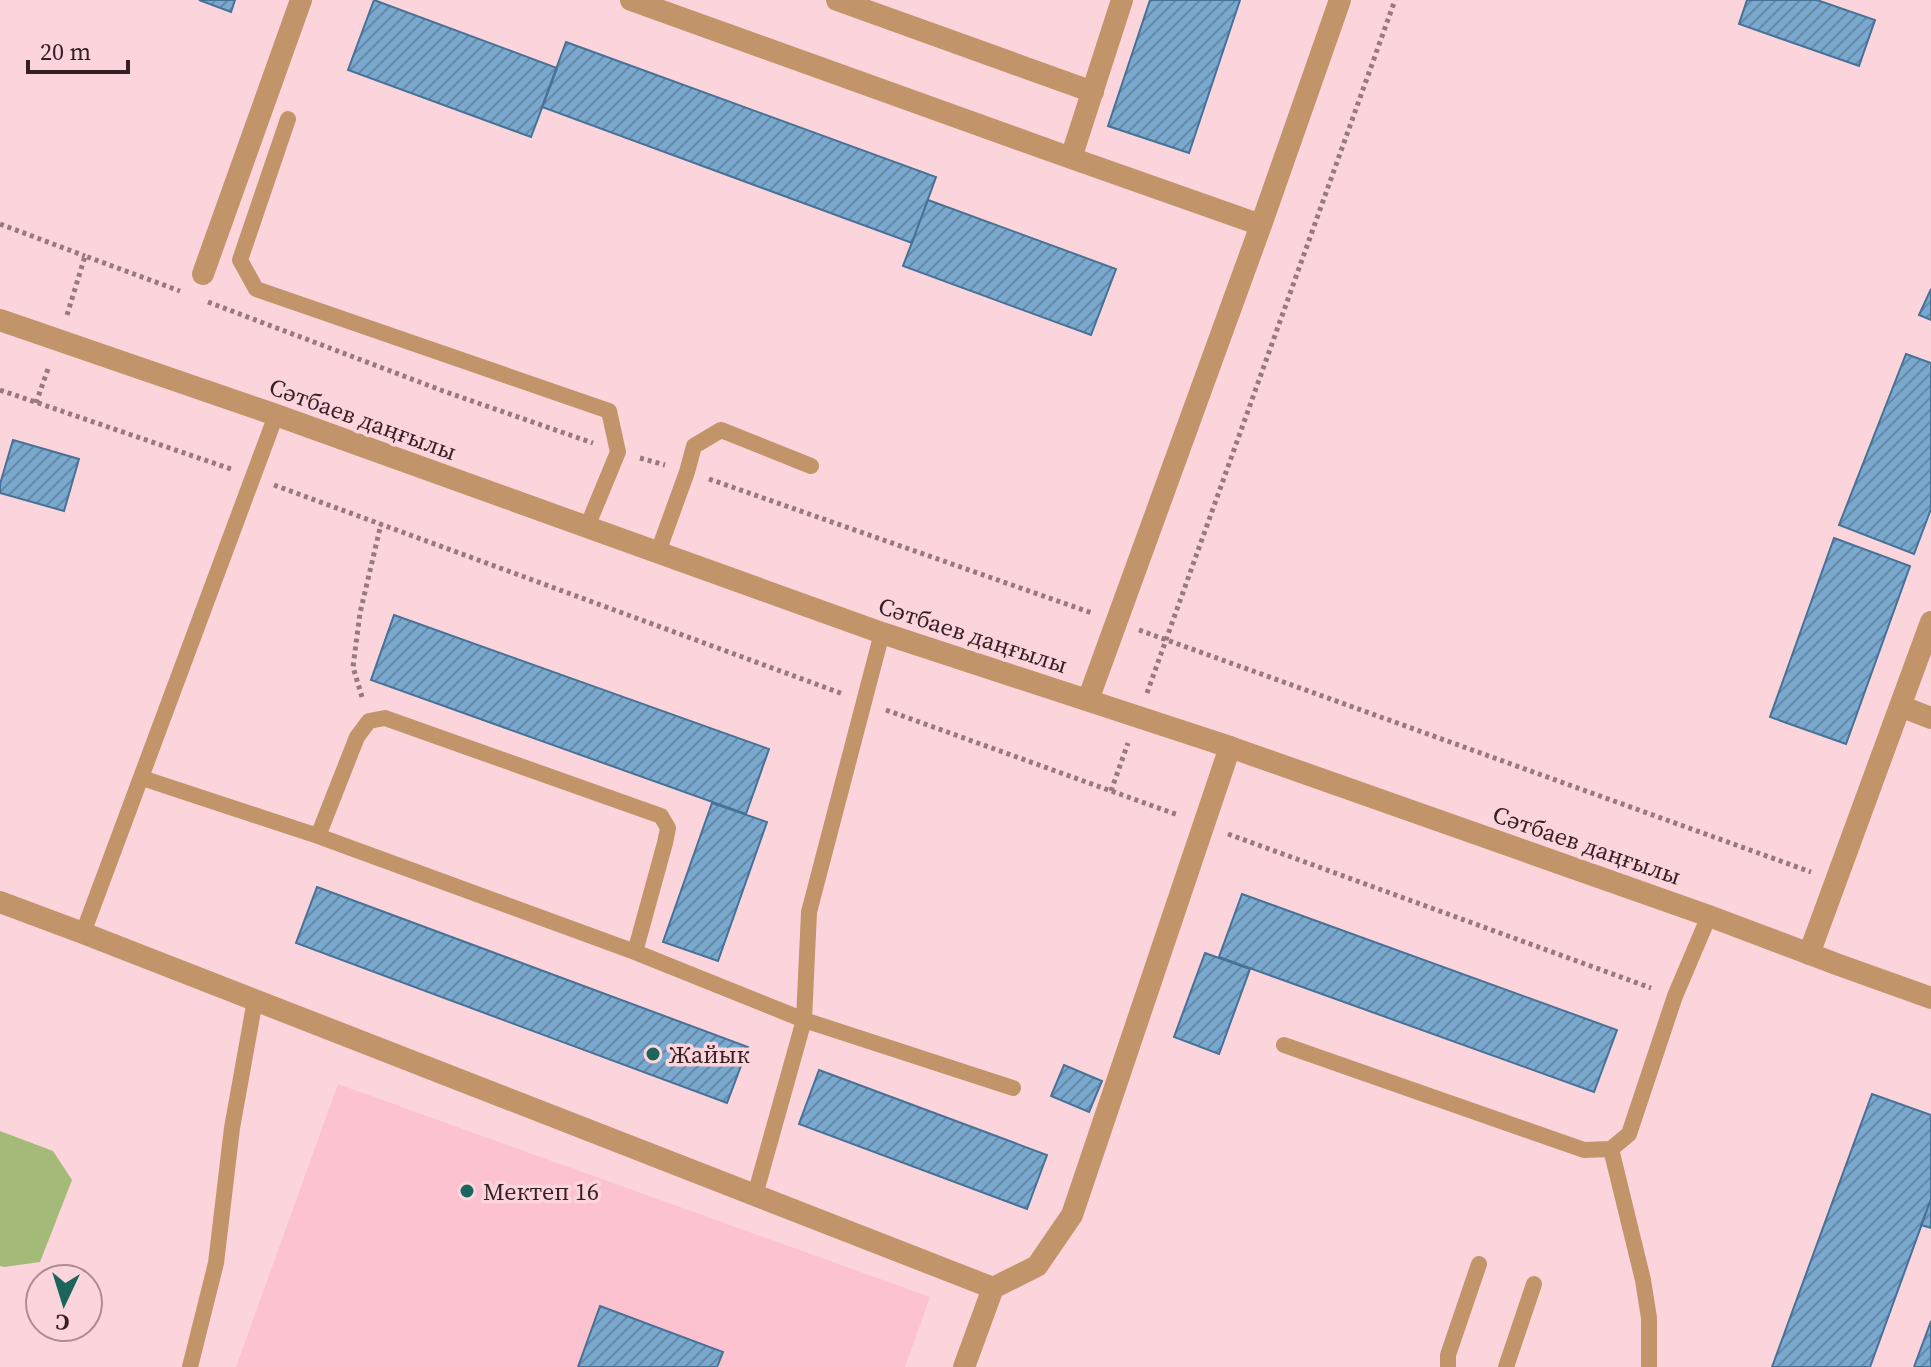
<svg xmlns="http://www.w3.org/2000/svg" width="1931" height="1367" font-family="'Source Serif 4',serif">
<defs>
<pattern id="building-hatch" width="6" height="6" patternUnits="userSpaceOnUse" patternTransform="scale(2)"><rect width="6" height="6" fill="#7aa9cf"/><path d="M-1 1l2-2M0 6l6-6M5 7l2-2" fill="none" stroke="#6589a8"/></pattern>
</defs>
<rect width="100%" height="100%" fill="#fcd4dc"/>
<!-- built -->
<path fill="#fcc2cf" d="M338,1084L930,1297L905,1367H236Z"/>
<!-- green -->
<path fill="#a3ba78" d="M0,1131L53,1151L72,1180L40,1262L4,1267L0,1266Z"/>
<!-- building -->
<path fill="url(#building-hatch)" stroke="#457296" stroke-width="2" d="M199,0H235L231,12Z
M374,0L557,68L531,137L348,70Z
M1150,0H1240L1189,153L1108,126Z
M1747,0H1817L1875,20L1859,66L1739,24Z
M566,42L936,177L912,243L542,107Z
M928,200L1116,269L1091,335L903,266Z
M1931,289V320L1919,315Z
M1906,354L1931,363V509L1914,554L1839,525Z
M13,440L79,459L64,511L0,493V484Z
M1834,538L1910,566L1846,744L1770,717Z
M394,615L769,749L746,814L371,680Z
M712,803L767,822L718,961L663,942Z
M317,887L748,1047L727,1103L296,943Z
M1242,894L1617,1030L1594,1092L1219,957Z
M1205,953L1250,969L1219,1054L1174,1037Z
M1064,1065L1102,1081L1089,1112L1051,1096Z
M819,1070L1047,1155L1027,1209L799,1124Z
M1872,1094L1931,1115V1199L1870,1367H1772Z
M1931,1199V1228L1921,1225Z
M600,1306L723,1352L717,1367H578Z
M1931,1321V1367H1914Z"/>
<g fill="none" stroke-linecap="round" stroke-linejoin="round">
<!-- path -->
<path stroke="#997980" stroke-width="5" stroke-dasharray="4 4" stroke-linecap="butt" d="M0,224L85,256
M208,302L446,392L593,443
M67,315L85,256L180,291
M0,390L231,469
M36,403L49,366
M640,458L665,465
M709,479L1092,613
M274,485L843,694
M1139,630L1811,872
M1147,693L1395,0
M362,697L353,667L360,613L381,524
M886,710L1178,815
M1111,791L1128,743
M1228,834L1651,988"/>
<!-- service -->
<path stroke="#c1946a" stroke-width="16" d="M288,119L240,260L256,289L609,411L618,452L587,527
M658,552L687,472L694,446L721,430L811,466
M142,778L318,836L635,952L804,1020L1013,1088
M318,836L357,737L369,721L385,718L661,816L668,828L665,843L635,952
M83,933L276,415
M1284,1045L1584,1150L1611,1149L1629,1134L1675,996L1709,916
M1611,1149L1643,1280L1649,1318V1367
M755,1195L804,1020L809,912L882,633
M190,1367L216,1263L232,1128L255,1000
M1448,1367V1355L1479,1264
M1506,1367L1534,1284"/>
<!-- minor -->
<path stroke="#c1946a" stroke-width="22" d="M631,0L1071,158
M837,0L1093,92
M1122,0L1071,158L1261,225
M203,274L301,0
M1088,700L1261,225L1340,0
M1900,706L1931,718
M0,902L83,933L993,1288L964,1367
M1809,954L1931,622
M993,1288L1037,1266L1072,1215L1230,747"/>
<!-- tertiary -->
<path stroke="#c1946a" stroke-width="22" d="M0,320L276,415L882,633L1230,747L1709,916L1839,965L1931,998"/>
</g>
<!-- markers -->
<g fill="#1b655d" stroke="#fcd4dc" stroke-width="3">
<circle cx="653" cy="1054" r="8"/>
<circle cx="467" cy="1191" r="8"/>
</g>
<g text-anchor="middle" dominant-baseline="central" stroke-width="7" stroke-linejoin="round" paint-order="stroke">
<!-- street labels -->
<g font-size="24" fill="#361f24" stroke="#fcd4dc">
<text transform="translate(363 419) rotate(20)">Сәтбаев даңғылы</text>
<text transform="translate(973 635) rotate(18)">Сәтбаев даңғылы</text>
<text transform="translate(1587 845) rotate(19)">Сәтбаев даңғылы</text>
</g>
<!-- poi labels -->
<g font-size="24" fill="#361f24" stroke="#fcd4dc" text-anchor="start">
<text x="669" y="1054">Жайык</text>
<text x="483" y="1191">Мектеп 16</text>
</g>
</g>
<!-- north arrow -->
<g transform="translate(64 1303) rotate(184)"><circle r="38" fill="#fcd4dc" stroke="#ad8c92" stroke-width="2"/>
<path d="M0-6L14 30L0 20L-14 30Z" fill="#1b655d"/>
<text y="-12" font-size="22" font-weight="bold" text-anchor="middle" fill="#361f24">С</text>
</g>
<!-- scale -->
<path d="M28 60v12h100v-12" fill="none" stroke="#361f24" stroke-width="4"/>
<text x="40" y="60" font-size="24" fill="#361f24" stroke="#fcd4dc" stroke-width="6" paint-order="stroke">20 m</text>
</svg>
